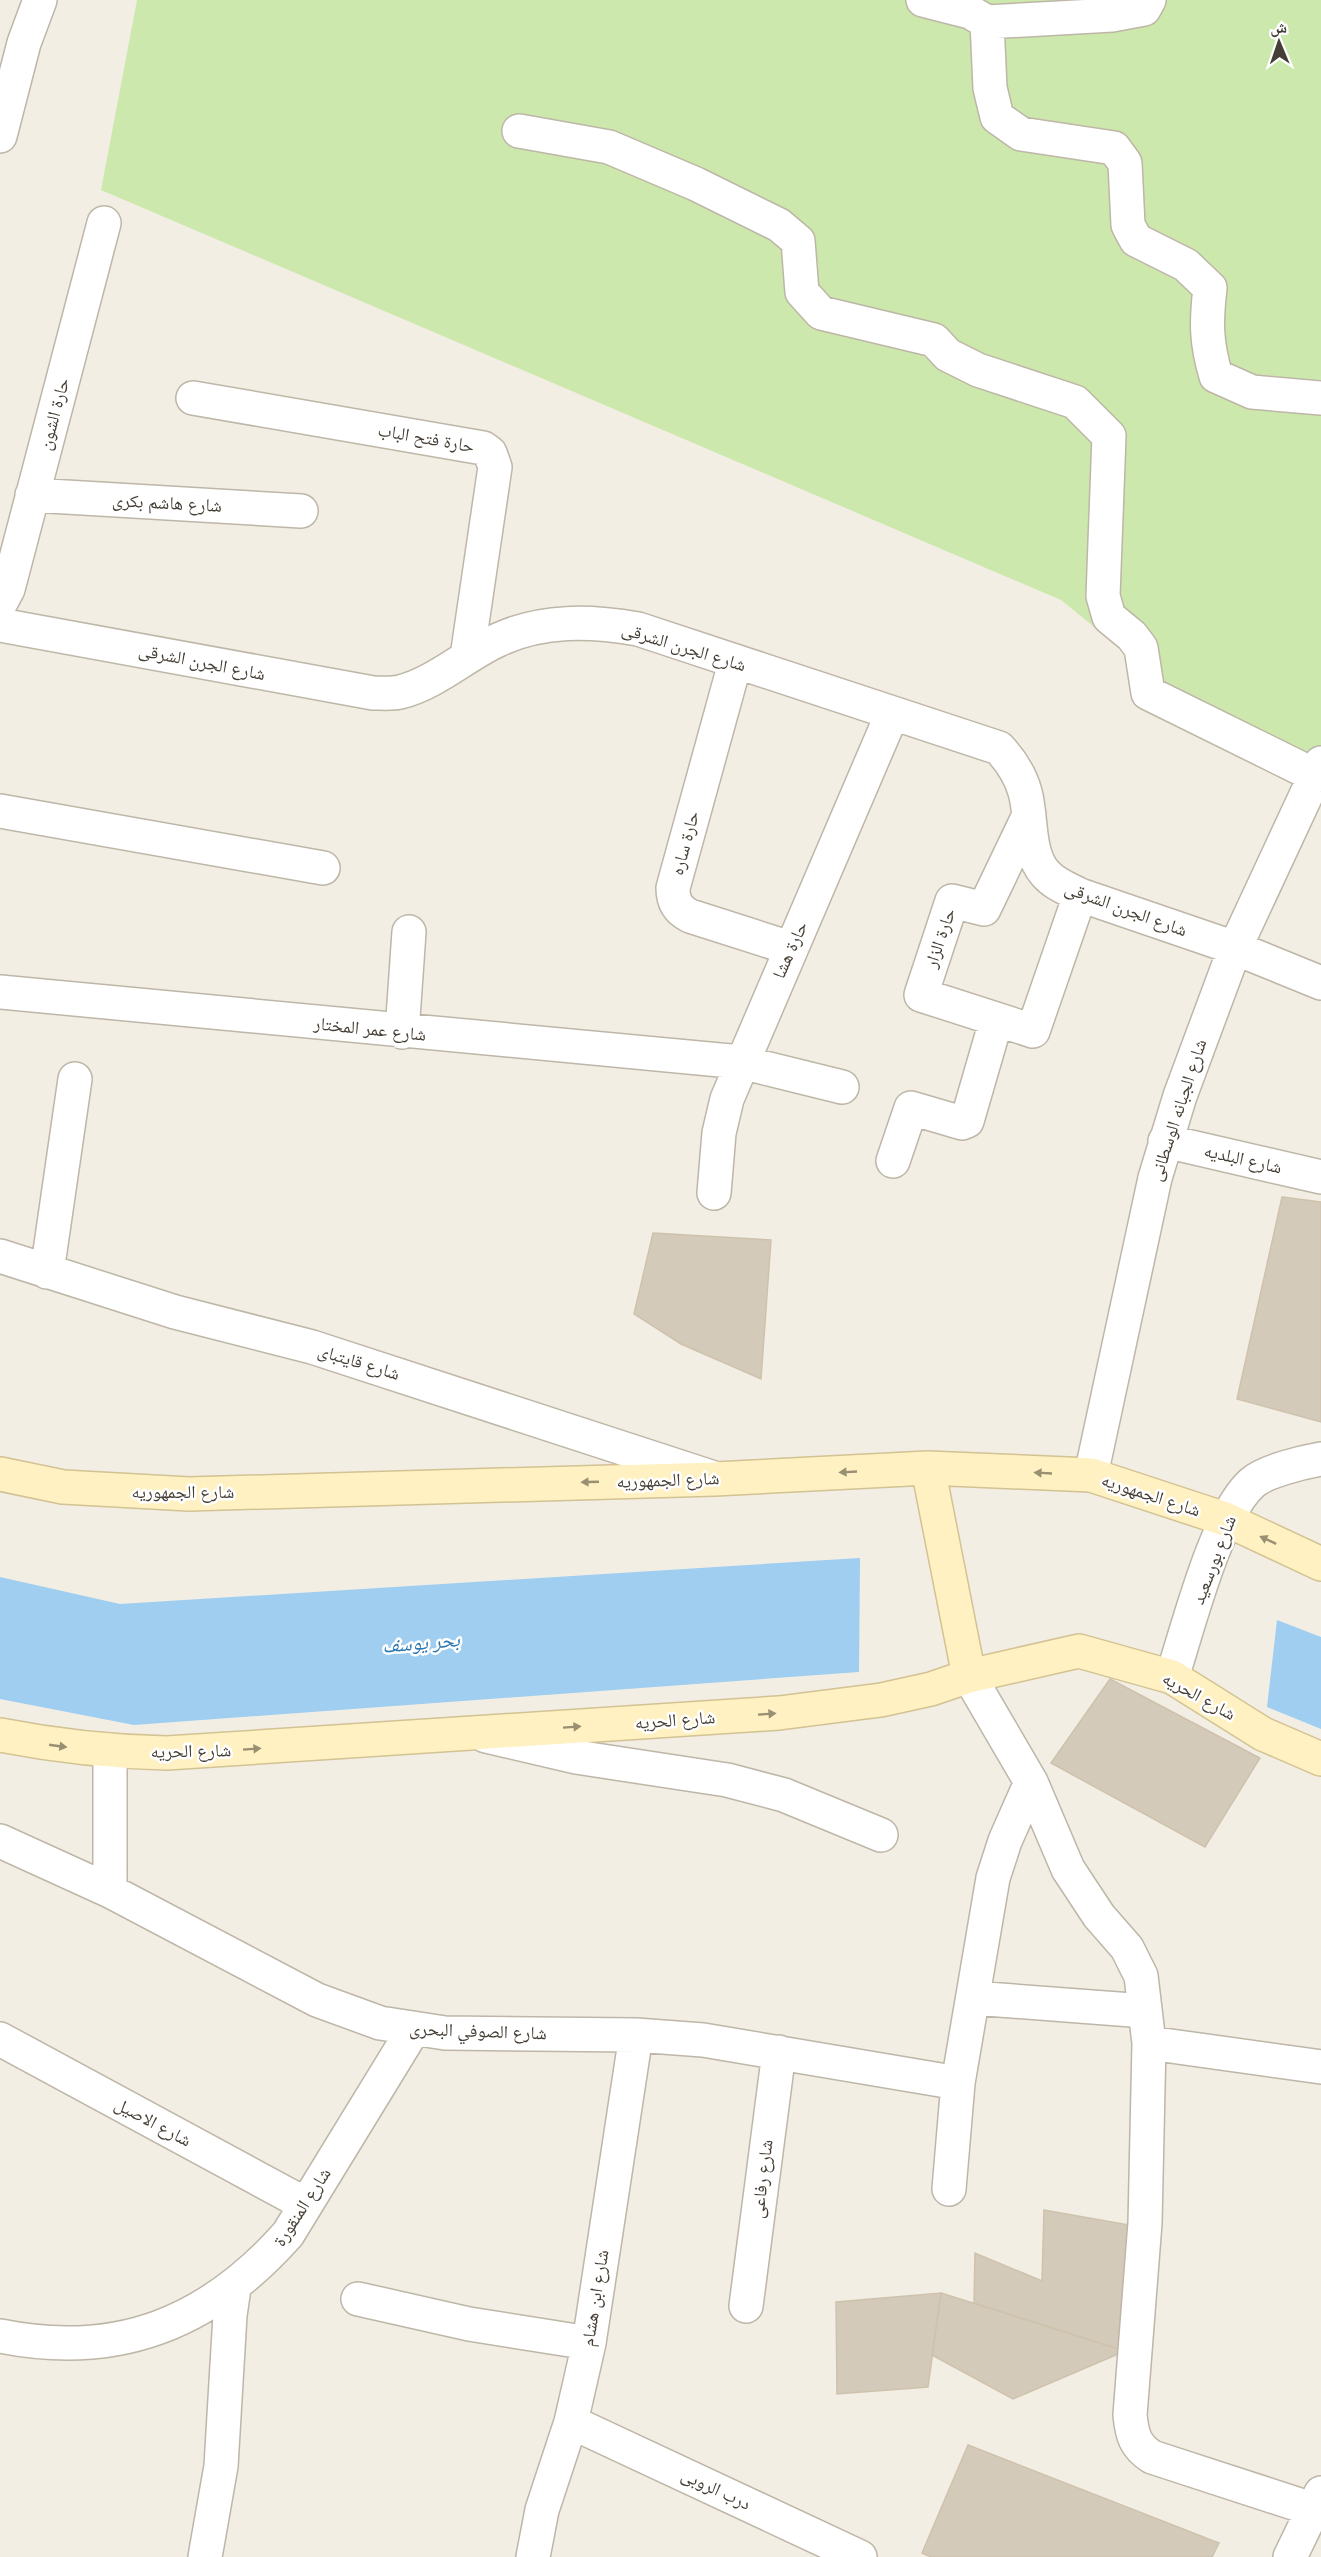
<svg xmlns="http://www.w3.org/2000/svg" width="1321" height="2557" font-family="'Nunito Sans','Noto Naskh Arabic',sans-serif">
	<rect width="100%" height="100%" fill="#f2eee4"/>
	<path fill="#cce8ac" d="M137,0H1321V794L1248,752L1061,600L101,190Z"/>
	<path fill="#9fcef1" d="M860,1558L859,1672L134,1725L0,1699V1577L120,1604Z
		M1277,1620L1321,1637V1729L1267,1707Z"/>
	<path fill="#d4cab9" stroke="#cfc2ad" stroke-width="1.5" d="M1282,1197L1321,1202V1422L1237,1399Z
		M653,1233L771,1240L761,1379L681,1344L634,1314Z
		M1110,1679L1260,1758L1205,1847L1051,1763Z
		M1044,2210L1135,2226L1125,2351L974,2303L975,2253L1042,2281Z
		M941,2293L1125,2351L1013,2399L932,2355Z
		M941,2293L928,2387L837,2394L836,2302Z
		M968,2445L1219,2543L1212,2557H931L922,2553Z"/>
	<g fill="none" stroke-linecap="round" stroke-linejoin="round">
		<defs>
			<path id="street" d="M923,0L970,12L987,22L990,88L997,117L1021,134L1114,148L1125,163L1128,225L1136,240L1186,265L1210,288C1206,322 1206,343 1216,376L1252,392L1321,398
				M987,22L1112,15L1144,9L1149,0
				M519,131L609,147L696,184L779,225L798,241L802,292L821,313L934,340L948,355L978,370L1075,402L1109,436L1103,596L1109,617L1132,636L1141,648L1148,693L1316,776
				M0,136L24,43L40,0
				M193,398L483,448L490,453L495,467L467,657
				M32,495L301,511
				M0,604L8,589L104,223
				M0,625L373,693C382,693 392,694 400,692C436,683 465,655 498,640C543,619 590,621 638,629L999,748C1011,761 1020,774 1025,792C1032,816 1027,853 1045,873C1054,884 1068,889 1080,895L1235,948L1321,983
				M735,663L673,888C673,902 678,910 690,916L790,948
				M0,811L323,868
				M1029,815L984,909L952,901L921,995L1033,1031L1080,895
				M0,992L741,1062L842,1087
				M402,1032L409,932
				M1165,1141L1321,1177
				M893,1161L911,1108L962,1123L967,1121L996,1021
				M714,1193L719,1133L727,1099L892,714
				M0,1256L175,1312L312,1347L711,1477
				M47,1272L75,1079
				M1091,1475L1155,1178L1180,1096L1235,948L1321,763
				M969,1676L1031,1782L1068,1869L1099,1916L1127,1948L1141,1976L1149,2043L1145,2223L1130,2415C1132,2435 1135,2446 1152,2457L1321,2512
				M1172,1677C1188,1628 1216,1515 1252,1483C1265,1471 1304,1462 1321,1459
				M486,1736L576,1757L727,1780L784,1795L881,1835
				M0,1841L110,1891L317,2000L380,2023L445,2033L636,2035L703,2040L958,2083
				M110,1891V1752
				M973,1998L1145,2011
				M0,2039L305,2204
				M1149,2043L1321,2067
				M949,2189L958,2083L993,1878L1005,1841L1031,1782
				M358,2299L469,2324L589,2343
				M746,2306L779,2052
				M0,2336C118,2360 209,2323 288,2234L413,2030
				M571,2422L860,2557
				M205,2557L221,2466L230,2315L234,2288
				M533,2557L542,2510L571,2422L589,2343L636,2035
				M1290,2557L1321,2493"/>
			<path id="secondary" d="M928,1468L969,1676
				M0,1474L63,1487L189,1494L715,1479L928,1468L1091,1475L1225,1519L1321,1564
				M0,1735C56,1746 110,1752 167,1753L779,1713L881,1700L931,1689L969,1676L1079,1651L1172,1677L1263,1734L1321,1759"/>
		</defs>
		<use href="#street" stroke="#beb6a7" stroke-width="36"/>
		<use href="#secondary" stroke="#d3c293" stroke-width="36"/>
		<use href="#street" stroke="#fff" stroke-width="33"/>
		<use href="#secondary" stroke="#fff1c1" stroke-width="33"/>
	</g>
	<defs><path id="oneway-solid" d="M-6-.8H1V-3.2L6.5 0L1 3.2V.8H-6Z" transform="scale(1.5)"/></defs>
	<g fill="#998f73">
		<use href="#oneway-solid" transform="translate(848 1472) rotate(177)"/>
		<use href="#oneway-solid" transform="translate(1043 1473) rotate(-177)"/>
		<use href="#oneway-solid" transform="translate(590 1482) rotate(178)"/>
		<use href="#oneway-solid" transform="translate(1268 1540) rotate(-155)"/>
		<use href="#oneway-solid" transform="translate(767 1714) rotate(-4)"/>
		<use href="#oneway-solid" transform="translate(572 1727) rotate(-4)"/>
		<use href="#oneway-solid" transform="translate(58 1746) rotate(8)"/>
		<use href="#oneway-solid" transform="translate(252 1749) rotate(-4)"/>
	</g>
	<g text-anchor="middle" dominant-baseline="central" stroke-width="5" stroke-linejoin="round" paint-order="stroke">
		<g font-size="18" fill="#453e34" stroke="#fff">
			<text transform="translate(54 414) rotate(-75)">حارة الشون</text>
			<text transform="translate(426 438) rotate(10)">حارة فتح الباب</text>
			<text transform="translate(167 503) rotate(3)">شارع هاشم بكرى</text>
			<text transform="translate(684 647) rotate(17)">شارع الجرن الشرقى</text>
			<text transform="translate(202 662) rotate(11)">شارع الجرن الشرقى</text>
			<text transform="translate(685 843) rotate(-75)">حارة ساره</text>
			<text transform="translate(1126 909) rotate(20)">شارع الجرن الشرقى</text>
			<text transform="translate(940 938) rotate(-71)">حارة الزار</text>
			<text transform="translate(790 950) rotate(-66)">حارة هشا</text>
			<text transform="translate(370 1029) rotate(6)">شارع عمر المختار</text>
			<text transform="translate(1178 1110) rotate(-72)">شارع الجبانه الوسطانى</text>
			<text transform="translate(1243 1159) rotate(13)">شارع البلديه</text>
			<text transform="translate(359 1362) rotate(17)">شارع قايتباى</text>
			<text transform="translate(668 1480) rotate(-2)">شارع الجمهوريه</text>
			<text x="183" y="1492">شارع الجمهوريه</text>
			<text transform="translate(1151 1495) rotate(18)">شارع الجمهوريه</text>
			<text transform="translate(1214 1560) rotate(-69)">شارع بورسعيد</text>
			<text transform="translate(1199 1696) rotate(29)">شارع الحريه</text>
			<text transform="translate(675 1720) rotate(-4)">شارع الحريه</text>
			<text transform="translate(191 1751) rotate(-1)">شارع الحريه</text>
			<text transform="translate(478 2031) rotate(2)">شارع الصوفي البحرى</text>
			<text transform="translate(153 2122) rotate(28)">شارع الاصيل</text>
			<text transform="translate(762 2179) rotate(-83)">شارع رفاعى</text>
			<text transform="translate(302 2207) rotate(-57)">شارع المنقورة</text>
			<text transform="translate(595 2298) rotate(-81)">شارع ابن هشام</text>
			<text transform="translate(716 2489) rotate(25)">درب الروبى</text>
		</g>
		<g font-size="20" font-style="italic" fill="#2c78b1" stroke="#fff">
			<text transform="translate(421 1643) rotate(-5)">بحر يوسف</text>
		</g>
	</g>
	<g transform="translate(1279 42) rotate(358)" stroke="#ffffff" stroke-width="4.5" paint-order="stroke">
	<path d="M0-4.5L10 22L0 15L-10 22Z" fill="#453e34"/>
	<text y="-9" font-size="16" font-weight="bold" text-anchor="middle" fill="#453e34">ش</text>
	</g>
</svg>
